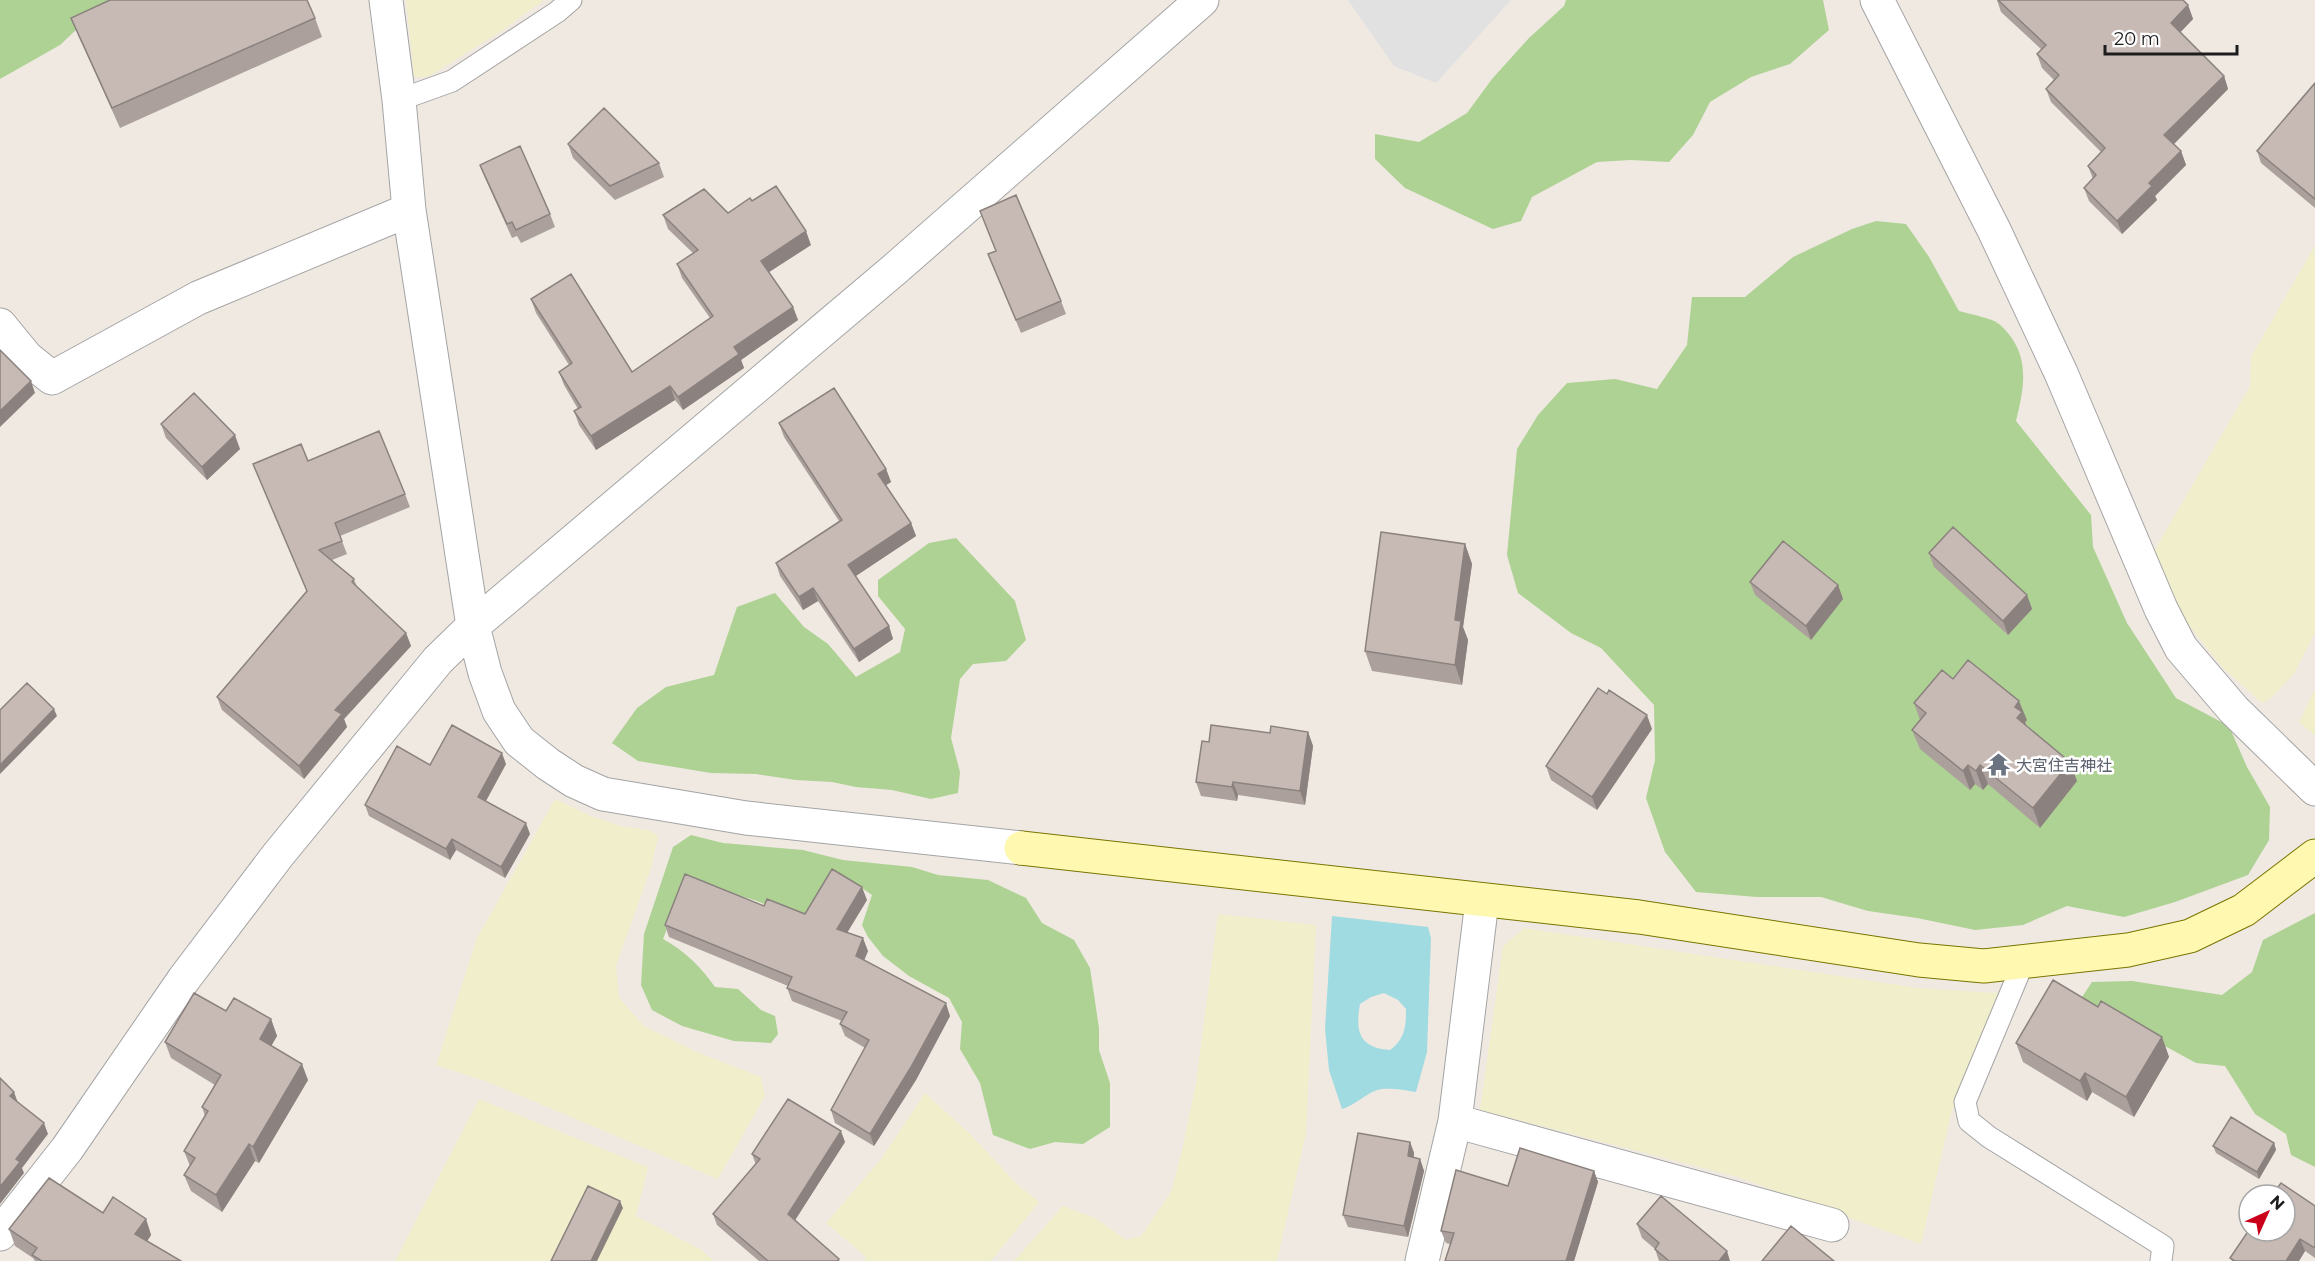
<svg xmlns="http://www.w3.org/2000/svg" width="2315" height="1261" font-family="Montserrat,'Noto Sans JP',sans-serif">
	<rect width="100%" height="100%" fill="#efe9e2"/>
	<path fill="#f0eecb" d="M406,0H544L503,30L428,77H414Z
		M2315,245V633L2294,674L2271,698L2262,703L2221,666L2183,618L2153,553L2250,386L2251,357Z
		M2315,689V736L2299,722Z
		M555,799L591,816L621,826L649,830L658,836L652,865L616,966L619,998L644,1026L697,1052L761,1077L765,1096L718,1179L488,1082L436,1065L477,938Z
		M1218,914L1316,925L1306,1133L1277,1261H1014L1063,1206L1095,1218L1126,1240L1141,1236L1171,1192L1183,1146L1196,1083Z
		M1524,928L1918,988L1998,993L1951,1114L1921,1244L1738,1177L1480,1110L1503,946Z
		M925,1093L970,1134L1019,1186L1039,1202L991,1261H863L866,1257L826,1223L881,1159Z
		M479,1099L648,1167L636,1216L700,1249L714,1261H395Z"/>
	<path fill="#aed293" d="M0,0H140L76,30L60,45L0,79Z
		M1566,0H1823L1829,30L1790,64L1751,77L1710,102L1693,135L1669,162L1631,160L1597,162L1532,197L1521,221L1493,229L1405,188L1375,159V134L1419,142L1467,113L1492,79L1529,38L1564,6Z
		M1876,221L1906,224L1929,257L1959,311C1969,314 1992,318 1999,324C2031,352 2025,385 2016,421L2091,515L2093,547L2127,623L2176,698L2229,726L2247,767L2270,807L2269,840L2248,875L2175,902L2124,917L2067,906L2023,925L1975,930L1917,918L1868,911L1821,897H1757L1696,892L1665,852L1646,798L1655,760L1654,705L1601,648L1571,633L1518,593L1507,555L1517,449L1538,415L1567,383L1615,379L1657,389L1687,345L1692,297H1745L1793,257L1852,229Z
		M956,538L1015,601L1026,640L1006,661L973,664L960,679L951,738L960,772L958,793L931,799L892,790L856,787L832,782L796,780L756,774L711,773L638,761L612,743L637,708L666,687L714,675L737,607L775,593L804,627L828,644L856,677L900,652L905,629L878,596V580L929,543Z
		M691,835L723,843L803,850L843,860L912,867L938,875L988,880L1026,898L1042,923L1074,940L1090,968L1099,1028V1050L1110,1083V1127L1083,1144L1055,1142L1030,1149L993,1135L980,1083L960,1049L962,1022L949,998L909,976L883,956L868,937L862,925L872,895L847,878C822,882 816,894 809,917L795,916L754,900L690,882L682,891L663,939C685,951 701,967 715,987L738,989L761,1010L775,1016L778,1034L771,1043L734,1041L682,1026L652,1010L641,985L644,934L673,847Z
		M2315,913V1167L2291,1155L2286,1134L2255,1114L2225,1066L2196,1063L2163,1045L2145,1030L2091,1006L2082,997L2092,982L2132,981L2222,995L2252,972L2263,940Z"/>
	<path fill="#e1e1e1" d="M1348,0H1511L1436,83L1394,66Z"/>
	<path fill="#9fdbe1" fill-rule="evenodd" d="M1332,916L1428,927L1431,938L1427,1052L1416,1092C1404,1090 1388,1087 1377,1090C1364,1095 1355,1105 1342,1109L1329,1070L1325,1029ZM1384,993L1398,1000L1406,1009C1406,1027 1405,1039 1390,1050C1359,1048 1355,1031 1360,1004L1371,997Z"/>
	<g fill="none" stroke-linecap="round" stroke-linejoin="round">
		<defs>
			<path id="lane" d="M399,100L452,81L557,12L571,0
				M2024,961L1965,1102L1969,1121L1989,1137L2163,1246L2161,1261"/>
			<path id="street" d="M386,0L399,100L409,210L473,626L485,673L499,711L519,741L548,764L574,781L603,794L746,818L1021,848
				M1877,0L1994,230L2061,373L2161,609L2181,648L2234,710L2315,789
				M0,325L27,358L52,378L198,298L409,210
				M1455,1121L1832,1225
				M0,1234L67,1149L184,979L278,855L438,660L473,626L895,269L1202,0
				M1422,1261L1455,1121L1482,901"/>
			<path id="secondary" d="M1021,848L1639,917L1919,960L1984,966L2128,950L2190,936L2244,910L2315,856"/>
		</defs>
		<use href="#lane" stroke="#a4a4a4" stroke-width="23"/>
		<use href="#street" stroke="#a4a4a4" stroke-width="35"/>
		<use href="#secondary" stroke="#787500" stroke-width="35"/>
		<use href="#lane" stroke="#fff" stroke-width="21"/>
		<use href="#street" stroke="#fff" stroke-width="33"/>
		<use href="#secondary" stroke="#fff8b1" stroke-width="33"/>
	</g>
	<path fill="#aba09c" d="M1997,0H2183L2188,5L2193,19L2180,32L2224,76L2228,89L2174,144L2181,151L2186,165L2155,196L2157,200L2122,234L2089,201L2084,188L2093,179L2088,166L2101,152L2051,102L2046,89L2054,80L2042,68L2037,54L2042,50L2001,12Z
		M71,18H315L322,37L120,128L79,37Z
		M2315,83V208L2261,163L2257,151Z
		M568,144L659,163L664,177L615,200L573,158Z
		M480,165L550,214L555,227L521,243L517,236L512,238L485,178Z
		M752,201L811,245L769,272L793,307L798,320L741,360L744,368L683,410L675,400L596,450L579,425L574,411L578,409L564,385L559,372L569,365L536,313L531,299L632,372L710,318L682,278L677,264L693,253L668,229L663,215L728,213Z
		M980,211L1061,301L1066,314L1021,333L988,254L996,251Z
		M779,423L886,469L891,482L886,485L911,523L916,536L855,576L889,626L893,639L859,662L818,601L803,610L780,576L776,563L839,521L784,437Z
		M161,424L240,449L207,480L166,438Z
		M308,461L405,494L410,507L340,536L347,554L332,560L354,579L357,587L406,633L411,646L344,719L347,727L304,779L222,710L217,697L307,592L253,464Z
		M1465,544L1472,564L1463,627L1468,640L1462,685L1372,671L1365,651Z
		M1929,553L2027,595L2032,609L2008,635L1934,567Z
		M1750,582L1838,585L1843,599L1811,640L1755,595Z
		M1953,679L2027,720L2025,722L2026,726L2077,781L2040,828L1988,784L1983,790L1975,784L1970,790L1920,749L1912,730L1920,720L1914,703Z
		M1652,729L1597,810L1551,780L1546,766Z
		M1308,732L1313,746L1305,805L1238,795L1237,801L1201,796L1196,782L1209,742L1270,733Z
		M506,764L486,801L530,834L505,878L456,850L450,860L369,816L365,805L430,765Z
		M867,900L847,933L868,951L864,960L950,1016L916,1080L874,1146L835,1123L831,1110L865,1048L845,1036L840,1024L842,1021L792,1001L787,988L788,986L669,937L665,925L764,906L805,914Z
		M226,1011L271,1019L277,1036L271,1046L308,1080L259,1163L255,1161L222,1212L191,1191L184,1175L190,1166L184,1151L205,1116L202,1107L215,1085L171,1058L165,1042Z
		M2162,1037L2169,1057L2134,1117L2092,1092L2087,1101L2023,1062L2016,1043Z
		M845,1142L795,1220L840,1261H759L717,1225L713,1214L756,1165L752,1154Z
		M1410,1142L1414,1153V1158L1420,1159L1424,1171L1408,1237L1348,1227L1343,1215Z
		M2274,1143L2276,1150L2259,1179L2216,1153L2213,1146Z
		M1594,1171L1598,1182L1574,1261H1445L1450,1244L1446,1243L1441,1231L1508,1186Z
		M2315,1206V1258L2305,1251L2299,1261H2232L2230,1258Z
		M103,1213L146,1219L151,1235L147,1241L181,1261H35L33,1258L15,1246L9,1229Z
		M1637,1224L1730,1261H1659L1655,1249L1642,1238Z"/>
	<path fill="#8b827f" d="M2188,5L2193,19L2176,37L2171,23Z
		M2224,76L2228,89L2169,149L2164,135Z
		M2181,151L2186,165L2155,196L2157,200L2122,234L2117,221L2149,183Z
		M806,231L811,245L766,274L761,261Z
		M793,307L798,320L741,360L744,368L683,410L678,397L734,347Z
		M31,381L35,393L0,427V411Z
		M670,386L675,400L596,450L591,436Z
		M235,435L240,449L207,480L202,467Z
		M886,469L891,482L883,487L878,474Z
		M911,523L916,536L853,578L848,565Z
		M1465,544L1472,564L1463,627L1468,640L1462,685L1455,665V620Z
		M1838,585L1843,599L1811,640L1806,626Z
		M813,588L818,601L803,610L799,597Z
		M2027,595L2032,609L2008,635L2003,621Z
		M889,626L893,639L859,662L854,649Z
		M406,633L411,646L344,719L347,727L304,779L299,766L335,710Z
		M2019,701L2027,720L2025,722L2029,732L2017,718L2015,707Z
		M54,709L57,716L0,774V765Z
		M1647,715L1652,729L1597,810L1592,797Z
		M1308,732L1313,746L1305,805L1300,791Z
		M502,753L506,764L482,808L478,797Z
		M2070,762L2077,781L2040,828L2033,808Z
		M1968,765L1975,784L1970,790L1963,771Z
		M1980,765L1988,784L1983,790L1976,771Z
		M1233,782L1238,795L1237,801L1232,787Z
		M526,823L530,834L505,878L501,867Z
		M452,839L456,850L450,860L446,849Z
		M862,887L867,900L842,941L837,929Z
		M863,938L868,951L861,968L856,956Z
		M946,1003L950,1016L916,1080L874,1146L870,1134Z
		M271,1019L277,1036L266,1055L260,1039Z
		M2162,1037L2169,1057L2134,1117L2126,1097Z
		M302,1064L308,1080L259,1163L253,1147Z
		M2085,1073L2092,1092L2087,1101L2080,1081Z
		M14,1092L18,1103L10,1096Z
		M44,1123L48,1134L22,1168L24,1173L0,1204V1187L16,1159Z
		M841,1131L845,1142L792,1225L788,1214Z
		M1410,1142L1414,1153L1412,1167L1408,1156Z
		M2274,1143L2276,1150L2259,1179L2257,1172Z
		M249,1144L255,1161L222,1212L216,1195Z
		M1420,1159L1424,1171L1408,1237L1404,1226Z
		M1594,1171L1598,1182L1574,1261H1566Z
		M620,1201L623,1208L597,1261H591Z
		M146,1219L151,1235L141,1251L135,1234Z
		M2300,1239L2305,1251L2299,1261H2286Z
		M1727,1251L1730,1261H1719Z"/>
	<path fill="#c7bab5" stroke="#8b827f" stroke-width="1.5" d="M110,0H307L315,18L112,108L71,18Z
		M1998,0H2183L2188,5L2171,23L2224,76L2164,135L2181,151L2149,183L2152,186L2117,221L2084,188L2096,175L2088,166L2105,148L2046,89L2059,75L2037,54L2046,45Z
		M2315,83V199L2257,151Z
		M604,108L659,163L610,186L568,144Z
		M520,146L550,214L516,230L512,222L507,224L480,165Z
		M776,186L806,231L761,261L793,307L734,347L739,354L678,397L670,386L591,436L574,411L581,407L559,372L572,363L531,299L571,274L632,372L713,316L677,264L698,250L663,215L704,189L728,213L750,198L752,201Z
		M1016,195L1061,301L1016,320L988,254L996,251L980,211Z
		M0,350L31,381L0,411Z
		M834,388L886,469L878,474L911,523L848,565L889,626L854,649L813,588L799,597L776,563L842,520L779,423Z
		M194,393L235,435L202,467L161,424Z
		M379,431L405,494L335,523L342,541L319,550L354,579L352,582L406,633L335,710L342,714L299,766L217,697L307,591L253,464L301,444L308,461Z
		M1953,527L2027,595L2003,621L1929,553Z
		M1381,532L1465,544L1455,620L1461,621L1455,665L1365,651Z
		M1783,541L1838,585L1806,626L1750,582Z
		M1968,660L2019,701L2015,707L2022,712L2017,718L2070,762L2033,808L1980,765L1976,771L1968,765L1963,771L1912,730L1926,713L1914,703L1942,670L1953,679Z
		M27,683L54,709L0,765V710Z
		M1598,688L1607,694L1609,690L1647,715L1592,797L1546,766Z
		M452,725L502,753L478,797L526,823L501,867L452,839L446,849L365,805L397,746L430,765Z
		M1211,725L1270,733L1271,726L1308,732L1300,791L1233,782L1232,787L1196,782L1202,741L1209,742Z
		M832,869L862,887L837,929L863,938L856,956L946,1003L911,1067L870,1134L831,1110L869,1040L840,1024L847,1012L787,988L792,977L665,925L685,874L764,906L767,899L805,914Z
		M2053,980L2098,1007L2101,1001L2162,1037L2126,1097L2085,1073L2080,1081L2016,1043Z
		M194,993L226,1011L234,998L271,1019L260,1039L302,1064L253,1147L249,1144L216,1195L184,1175L195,1158L184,1151L208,1111L202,1107L221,1075L165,1042Z
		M0,1078L14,1092L10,1096L44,1123L16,1159L20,1162L0,1187Z
		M788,1099L841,1131L788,1214L839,1259L837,1261H768L713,1214L760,1159L752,1154Z
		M2231,1117L2274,1143L2257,1172L2213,1146Z
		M1358,1133L1410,1142L1408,1156L1420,1159L1404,1226L1343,1215Z
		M1520,1148L1594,1171L1566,1261H1445L1454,1233L1441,1231L1456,1170L1508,1186Z
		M49,1178L103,1213L113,1197L146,1219L135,1234L181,1261H42L32,1255L37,1248L9,1229Z
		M2281,1183L2315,1206V1248L2300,1239L2286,1261H2235L2230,1258L2249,1230V1231H2285V1195H2272Z
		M588,1186L620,1201L591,1261H551Z
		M1661,1196L1727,1251L1719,1261H1669L1655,1249L1659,1243L1637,1224Z
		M1791,1226L1834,1261H1762Z"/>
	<defs>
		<symbol id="temple-bare" viewBox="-9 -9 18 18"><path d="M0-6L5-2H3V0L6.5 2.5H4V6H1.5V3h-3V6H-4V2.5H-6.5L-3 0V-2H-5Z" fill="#6b7280" stroke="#fff" stroke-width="2.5" paint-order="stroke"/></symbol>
	</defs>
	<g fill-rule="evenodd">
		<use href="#temple-bare" x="1982" y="748" width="33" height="33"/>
	</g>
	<g text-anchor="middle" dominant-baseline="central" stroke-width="5" stroke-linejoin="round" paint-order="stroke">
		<g font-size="16" fill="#5b616d" stroke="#fff" text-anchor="start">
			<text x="2016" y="765">大宮住吉神社</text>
		</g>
	</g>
	<g transform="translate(2267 1213) rotate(45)"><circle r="28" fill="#ffffff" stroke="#a5a5a5" stroke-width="1.5"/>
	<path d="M0-4.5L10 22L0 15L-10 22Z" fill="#ca001b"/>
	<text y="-9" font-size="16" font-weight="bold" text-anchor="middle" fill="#1d1d1d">N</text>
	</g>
	<path d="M2105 45v9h132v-9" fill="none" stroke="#1d1d1d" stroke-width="3"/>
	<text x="2114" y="45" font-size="18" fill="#1d1d1d" stroke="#ffffff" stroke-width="4.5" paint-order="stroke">20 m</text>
</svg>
